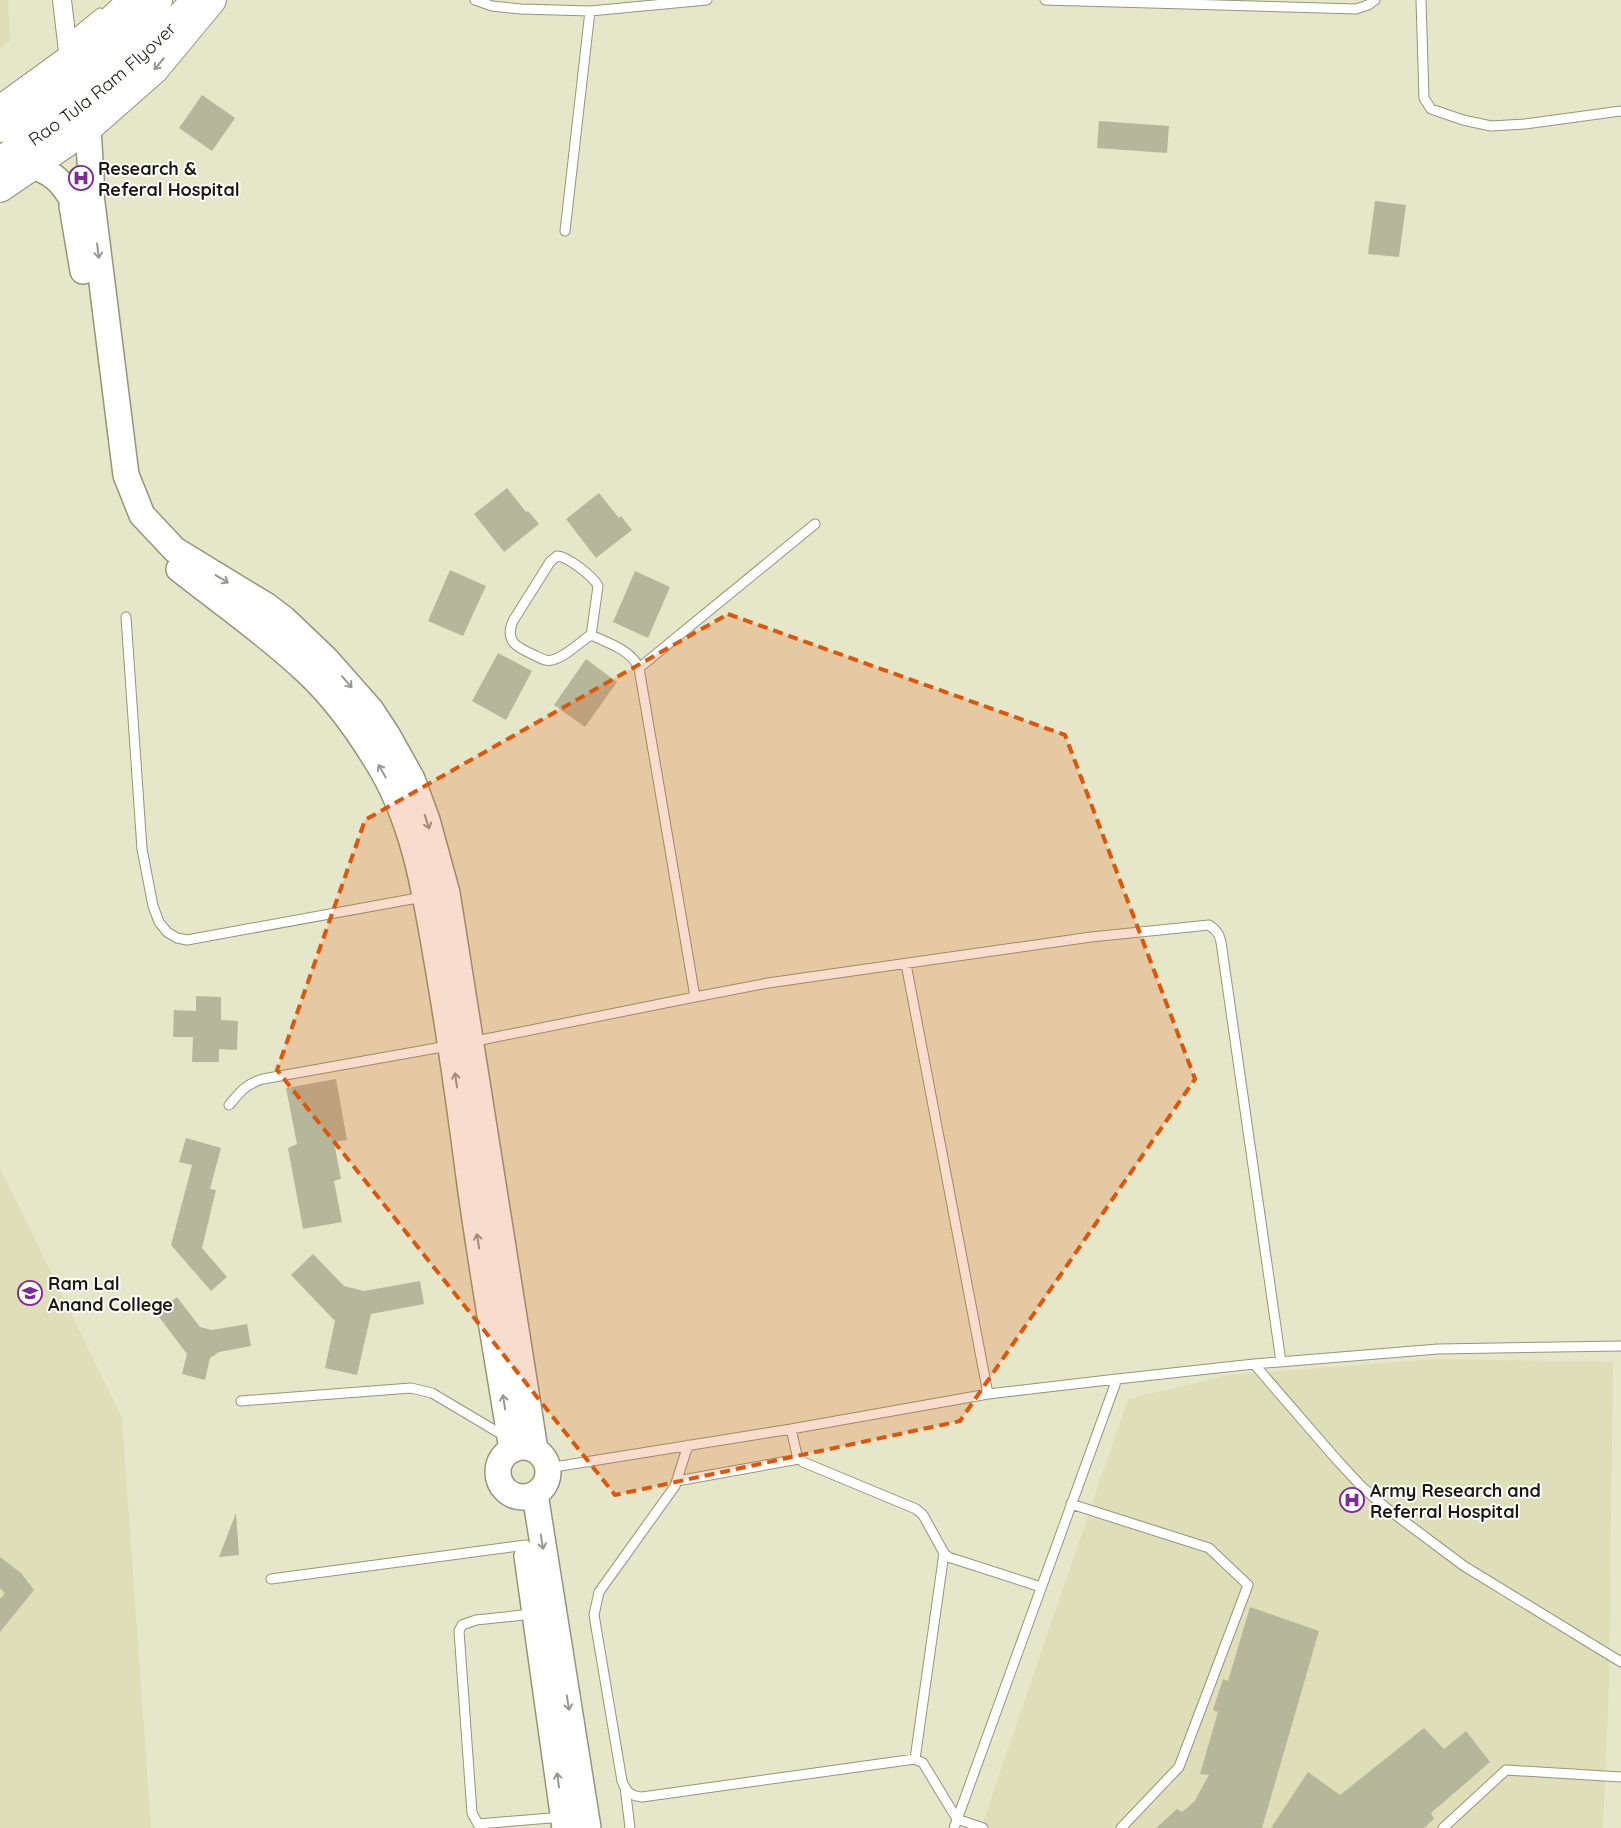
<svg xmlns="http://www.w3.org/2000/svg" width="1621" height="1828" font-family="Quicksand,sans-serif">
	<rect width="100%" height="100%" fill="#e6e6c9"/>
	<path fill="#dedeb9" d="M0,0H8L10,41L0,49Z
		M0,1168L122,1418L151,1828H0Z
		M1437,1359L1613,1362L1609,1681L1603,1828H981L1128,1399L1228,1375Z"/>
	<path fill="#b6b69a" d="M202,95L235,118L212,151L179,128Z
		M1099,121L1169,126L1167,153L1097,148Z
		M1375,201L1406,205L1399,257L1368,254Z
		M507,488L526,512L528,511L539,524L504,552L474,514Z
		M599,493L619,518L621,516L632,530L596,558L566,519Z
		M450,570L486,586L463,636L428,621Z
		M635,571L670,587L648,638L613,622Z
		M498,653L532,671L506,720L472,701Z
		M586,659L617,682L585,727L554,705Z
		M196,996L221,997V1020L238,1021L237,1050L219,1049V1062H192L193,1037H173L174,1010L196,1011Z
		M336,1079L347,1140L334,1142L341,1179L334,1181L342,1222L303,1229L288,1148L297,1144L286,1088Z
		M186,1138L221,1148L210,1189L216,1190L202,1248L227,1277L211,1291L171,1245L192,1165L179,1162Z
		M313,1254L344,1286L364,1291L420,1281L424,1304L371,1314L357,1375L325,1368L335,1321L291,1275Z
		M177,1297L200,1327L212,1330L247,1324L251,1346L219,1352L210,1358L205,1380L182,1374L187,1354L156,1313Z
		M236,1513L239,1555L219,1557Z
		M0,1557L21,1573L34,1590L0,1632V1599L5,1593L0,1588Z
		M1250,1607L1319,1631L1262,1828H1156L1177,1809L1182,1812L1194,1802L1209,1775L1200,1774L1218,1712L1213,1710L1223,1679L1228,1681Z
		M1424,1728L1444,1749L1466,1731L1490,1762L1431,1813L1434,1819L1424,1828H1271L1308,1772L1340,1795Z"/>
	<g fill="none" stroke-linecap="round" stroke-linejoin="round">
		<defs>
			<path id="lane" d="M475,0L492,6L521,9L590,11L707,0
				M1045,0L1356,9L1368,5L1375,0
				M1421,0L1424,98L1431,109L1463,120L1491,126L1525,124L1621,111
				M68,39L100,13
				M565,231L590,11
				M126,617L142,849L153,906L159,922L167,932L177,938L187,940L423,897
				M639,668L815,524
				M906,964L988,1394
				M695,997L768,983L1091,937L1209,925C1216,930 1219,933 1221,942L1281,1362
				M471,1042L695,997L639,668C632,651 609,643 593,636H589C578,644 565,657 552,660C546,662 540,658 534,655C518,648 504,642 513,621L550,562L557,556C567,556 594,577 598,586L591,636
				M229,1105C241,1091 246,1084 263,1079L448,1046
				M1254,1364L1337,1460L1362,1487L1385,1507L1464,1566L1621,1662
				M241,1401L411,1388L432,1393L506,1437
				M791,1429L797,1455L803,1462L916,1509L923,1515L944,1553L948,1557L1041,1587
				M688,1445L675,1486L599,1592L594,1615L622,1781C626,1792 631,1796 642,1797L915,1759L923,1763L926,1768L957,1819L983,1828
				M548,1468L791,1429L988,1394L1117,1379L1254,1364L1438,1349L1621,1346
				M677,1481L799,1459
				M1071,1504L1209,1548L1248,1585L1179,1767L1121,1828
				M271,1579L526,1545
				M533,1614L476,1620L462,1625L459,1631L472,1813L478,1824L563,1817
				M915,1759L944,1553
				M625,1787L630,1828
				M954,1828L1117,1379
				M1443,1828L1506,1770L1621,1777"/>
			<path id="street" d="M62,0L69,60"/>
			<path id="secondary" d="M88,128L92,194
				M32,166C50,172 60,179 70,196
				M92,203L126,475L142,515L175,550L267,606L284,619L326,659L371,710L388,736L412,779L427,820L447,893L535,1450
				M72,206L83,271
				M179,569C222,603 267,634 306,671C333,696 357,729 376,760C415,821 426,897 438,967C450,1037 460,1107 469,1177C481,1268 498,1359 512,1450
				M498 1472a25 25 0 1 1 50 0a25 25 0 1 1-50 0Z
				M535,1494L588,1828
				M527,1556L565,1828"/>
			<path id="primary" d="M0,110L69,60L133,0
				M0,188L88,128L154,70L212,0"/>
			<g id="highway">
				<path d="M0,128L63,87L123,37L158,0"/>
				<path id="s1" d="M0,161C56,125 110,84 159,38C172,26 184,12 197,0"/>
			</g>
		</defs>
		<use href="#lane" stroke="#96957a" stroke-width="11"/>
		<use href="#street" stroke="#96957a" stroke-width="20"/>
		<use href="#secondary" stroke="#96957a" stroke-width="28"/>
		<use href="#primary" stroke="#96957a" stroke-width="30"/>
		<use href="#highway" stroke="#96957a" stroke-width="30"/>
		<use href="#lane" stroke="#fff" stroke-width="9"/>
		<use href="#street" stroke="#fff" stroke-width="18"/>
		<use href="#secondary" stroke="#fff" stroke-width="25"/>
		<use href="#primary" stroke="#fff" stroke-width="28"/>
		<use href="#highway" stroke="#fff" stroke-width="28"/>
	</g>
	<defs><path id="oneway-shaft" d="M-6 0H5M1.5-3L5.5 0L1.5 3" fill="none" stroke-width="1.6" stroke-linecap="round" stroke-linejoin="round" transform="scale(1.25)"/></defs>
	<g stroke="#989893">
		<use href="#oneway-shaft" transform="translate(159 64) rotate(130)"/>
		<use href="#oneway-shaft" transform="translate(98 251) rotate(83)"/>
		<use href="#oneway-shaft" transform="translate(222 579) rotate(31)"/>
		<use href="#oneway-shaft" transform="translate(347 682) rotate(49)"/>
		<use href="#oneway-shaft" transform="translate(382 771) rotate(-120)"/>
		<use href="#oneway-shaft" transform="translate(427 822) rotate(72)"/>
		<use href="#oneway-shaft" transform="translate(456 1080) rotate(-98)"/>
		<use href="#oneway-shaft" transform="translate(478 1241) rotate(-99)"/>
		<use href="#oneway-shaft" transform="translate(504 1402) rotate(-99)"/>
		<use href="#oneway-shaft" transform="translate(542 1542) rotate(81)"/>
		<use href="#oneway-shaft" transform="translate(568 1703) rotate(81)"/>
		<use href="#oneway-shaft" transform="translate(558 1780) rotate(-98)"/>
	</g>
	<path fill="#de560c" fill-opacity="0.2" stroke="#de560c" stroke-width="4" stroke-dasharray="10 6" stroke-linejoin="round" d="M728,614L1065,735L1195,1079L960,1421L615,1495L277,1070L365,820Z"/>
	<defs>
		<symbol id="hospital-ring" viewBox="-11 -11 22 22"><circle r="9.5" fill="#fff" stroke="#7e2a99" stroke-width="1.5"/><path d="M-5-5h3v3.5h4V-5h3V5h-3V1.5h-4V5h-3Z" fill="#7e2a99"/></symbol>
		<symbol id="university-ring" viewBox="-11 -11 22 22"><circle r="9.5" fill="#fff" stroke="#7e2a99" stroke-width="1.5"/><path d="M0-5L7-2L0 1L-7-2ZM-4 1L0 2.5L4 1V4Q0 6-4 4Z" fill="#7e2a99"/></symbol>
	</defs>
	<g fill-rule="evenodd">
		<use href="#hospital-ring" x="67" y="164" width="28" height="28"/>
		<use href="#university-ring" x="16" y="1279" width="28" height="28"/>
		<use href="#hospital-ring" x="1338" y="1486" width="28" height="28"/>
	</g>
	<g text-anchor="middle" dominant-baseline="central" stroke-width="4" stroke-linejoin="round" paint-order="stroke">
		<g font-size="18" fill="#1a1a0f" stroke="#fff">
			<text stroke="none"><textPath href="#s1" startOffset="128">Rao Tula Ram Flyover</textPath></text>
		</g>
		<g font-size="18" font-weight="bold" fill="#1a1a0f" stroke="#fff" text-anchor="start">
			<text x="98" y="168">Research &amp;<tspan x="98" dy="21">Referal Hospital</tspan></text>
			<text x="48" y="1283">Ram Lal<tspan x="48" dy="21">Anand College</tspan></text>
			<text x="1370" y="1490">Army Research and<tspan x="1370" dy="21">Referral Hospital</tspan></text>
		</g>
	</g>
</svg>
